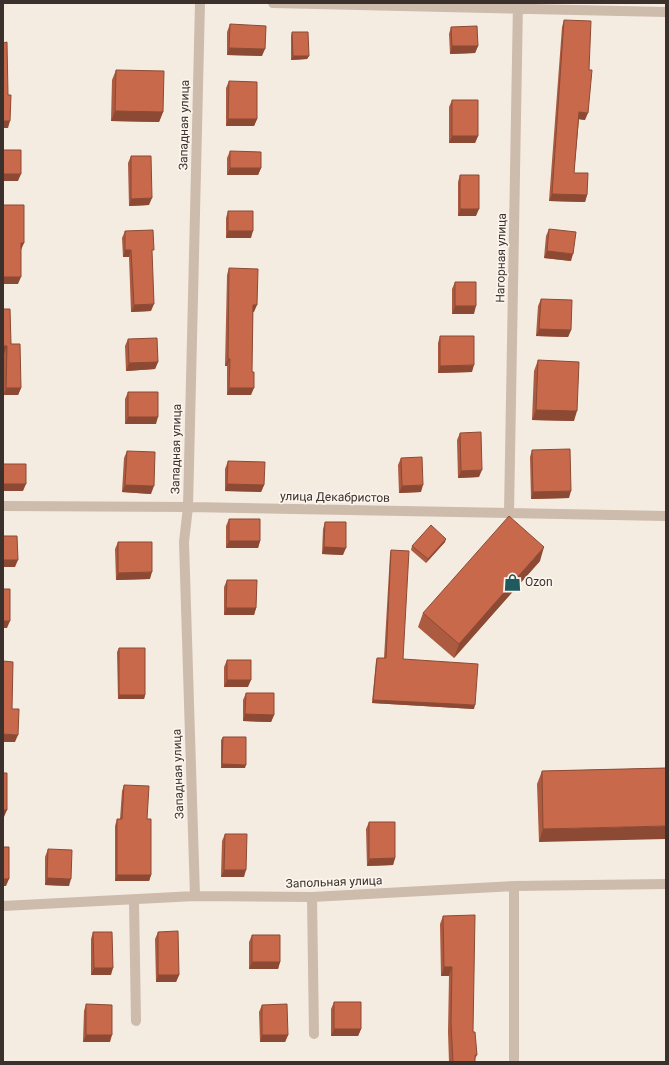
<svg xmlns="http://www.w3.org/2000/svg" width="669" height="1065" font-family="Roboto,sans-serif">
	<rect width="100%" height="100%" fill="#f4ebe1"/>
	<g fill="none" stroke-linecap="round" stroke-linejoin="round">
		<path stroke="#cdbbac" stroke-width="10" d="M273,3L666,12
			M3,506L188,507L666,516
			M509,513L518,3
			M195,896L184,542L188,507L200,3
			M312,897L314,1034
			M134,901L136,1021
			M3,906L195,896L312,897L514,886L666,884
			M514,1062V886"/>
	</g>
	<path fill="#ac5a40" d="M564,20L589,70L585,120L579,119L574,173L587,195L585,202L549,201L562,27Z
		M230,24L262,56L227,55V32Z
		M451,27L478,46L475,53L450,54L449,34Z
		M292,32L309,56L307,59L291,60V36Z
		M116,70L163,112L159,122L111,121L112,80Z
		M229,81L257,119L254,126H226V88Z
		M452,100L478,136L475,143H449V107Z
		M230,151L261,168L258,175H227V158Z
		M131,156L149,205L129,206L128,163Z
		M460,175L476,216H458V182Z
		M228,211L251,238H226V218Z
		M549,229L571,261L544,258L546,236Z
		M125,231L151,311L131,312L129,257H123L122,238Z
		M229,268L254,312H253L251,395H227V366H225L227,275Z
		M455,282L474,314H452V289Z
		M541,299L571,330L568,337L536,336L538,306Z
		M3,309L21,388L18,395H4V354Z
		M440,336L472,372L438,373V343Z
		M128,339L158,362L155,369L126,371L125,346Z
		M538,360L574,421L532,420L534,371Z
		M128,392L156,424H125V399Z
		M460,433L479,477L458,478L457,440Z
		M532,450L569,498L531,499L530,457Z
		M127,451L151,494L122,492L124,458Z
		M401,458L421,492L399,493L398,465Z
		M228,461L264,485L261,492L225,491V469Z
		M229,519L260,541L258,548H226V526Z
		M325,522L343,555L322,554L323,529Z
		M118,542L150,579L116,580L115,549Z
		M445,542L426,563L411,550L412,546Z
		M391,550L403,659L474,709L372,703L376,661L377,658H384L390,554Z
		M540,561L454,658L418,627L423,613Z
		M227,580L256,608L254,615H224V587Z
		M119,648L145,695L144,699H118L117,652Z
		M227,660L248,687H224V667Z
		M246,693L274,715L271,722L243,721V700Z
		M223,737L245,768H221V740Z
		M666,768L539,842L537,784L542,771Z
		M124,785L147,819L151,875L149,881H115V826L117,819H120L122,791Z
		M369,822L395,858L393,865L367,866L366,829Z
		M225,834L244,877H221L222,841Z
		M48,849L69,886L45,885V857Z
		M443,916L473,1032L477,1055L475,1059V1062H449L448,1032L449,976H441L440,924Z
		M93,932L111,975H91V939Z
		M158,932L179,975L176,982H156L155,939Z
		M252,935L280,962L278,969H249V942Z
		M334,1002L361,1029L358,1036H331V1009Z
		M86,1004L110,1042H83L84,1011Z
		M262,1005L288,1035L285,1042H260L259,1012Z"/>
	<path fill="#8c4a34" d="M452,46H478L475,53L450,54Z
		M229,48L265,49L262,56L227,55Z
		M293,56H309L307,59L291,60Z
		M115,111L163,112L159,122L111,121Z
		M579,112L588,113L585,120L577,119Z
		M228,119H257L254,126H226Z
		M3,121H10L8,128H3Z
		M452,136H478L475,143H449Z
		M230,168H261L258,175H227Z
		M3,174H21L18,181H3Z
		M552,194L587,195L585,202L549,201Z
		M152,198L149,205L129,206L131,199Z
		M460,209H479L476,216H458Z
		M228,231H253L251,238H226Z
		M21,243H24L21,250Z
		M125,250H131L129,257H123Z
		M547,251L573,254L571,261L544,258Z
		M3,277H21L18,284H3Z
		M154,304L151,311L131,312L134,305Z
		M253,305H257L254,312H250Z
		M455,306H476L474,314H452Z
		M539,329L571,330L568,337L536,336Z
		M3,346H7L4,354H3Z
		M228,359H230L227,366H225Z
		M158,362L155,369L126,371L129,363Z
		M474,365L472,372L438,373L440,366Z
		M6,388H21L18,395H4Z
		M229,388H254L251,395H227Z
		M536,410L577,411L574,421L532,420Z
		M128,417H158L156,424H125Z
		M482,470L479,477L458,478L461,471Z
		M3,484H26L23,491H3Z
		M227,484L264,485L261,492L225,491Z
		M125,485L154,486L151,494L122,492Z
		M423,485L421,492L399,493L402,486Z
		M571,491L569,498L531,499L533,492Z
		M446,539L445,542L426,563L428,559Z
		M229,541H260L258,548H226Z
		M324,547L346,548L343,555L322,554Z
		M544,547L540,561L454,658L459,644Z
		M3,560H18L15,567H3Z
		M152,572L150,579L116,580L118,573Z
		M226,608H256L254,615H224Z
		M3,621H10L7,628H3Z
		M227,680H251L248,687H224Z
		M119,695H145L144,699H118Z
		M373,700L475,705L474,709L372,703Z
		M245,714L274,715L271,722L243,721Z
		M3,734L18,735L15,742H3Z
		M222,764L246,765L245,768H221Z
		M3,810H7L4,817H3Z
		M666,826V839L539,842L543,829Z
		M395,858L393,865L367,866L369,859Z
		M224,870H246L244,877H221Z
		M117,875H151L149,881H115Z
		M47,878L71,879L69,886L45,885Z
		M3,879H9L6,886H3Z
		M252,962H280L278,969H249Z
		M444,967H452L449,976H441Z
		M94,968H113L111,975H91Z
		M158,975H179L176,982H156Z
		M334,1029H361L358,1036H331Z
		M86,1035H112L110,1042H83Z
		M262,1035H288L285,1042H260Z"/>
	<path fill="#c8694b" stroke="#8c4a34" d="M564,20L591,21L589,70H592L588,113L579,112L574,173H588L587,195L552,194Z
		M230,24L266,26L265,49L229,48Z
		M477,26L478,46H452L451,27Z
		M292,32H308L309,56H293Z
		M7,42L8,95H11L10,121H3V43Z
		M116,70L164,71L163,112L115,111Z
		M229,81L257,82V119H228Z
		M452,100H478V136H452Z
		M3,150H21V174H3Z
		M230,151L261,152V168H230Z
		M131,156H151L152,198L131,199Z
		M460,175H479V209H460Z
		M3,205H24V243H21V277H3Z
		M228,211H253V231H228Z
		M549,229L576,232L573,254L547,251Z
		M153,230L154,250H152L154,304L134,305L131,250H125V231Z
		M229,268L258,269L257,305H253L252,372H254V388H229L230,359H228Z
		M455,282H476V306H455Z
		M541,299L572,300L571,330L539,329Z
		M3,309H10L11,344H20L21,388H6L7,346H3Z
		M440,336H474V365L440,366Z
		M157,338L158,362L129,363L128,339Z
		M538,360L579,362L577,411L536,410Z
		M128,392H158V417H128Z
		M481,432L482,470L461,471L460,433Z
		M570,449L571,491L533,492L532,450Z
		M127,451L155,452L154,486L125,485Z
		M422,457L423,485L402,486L401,458Z
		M228,461L265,462L264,485L227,484Z
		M3,464H26V484H3Z
		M509,516L544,547L459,644L423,613Z
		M229,519H260V541H229Z
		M325,522H346V548L324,547Z
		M431,525L446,539L428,559L412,546Z
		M3,536H17L18,560H3Z
		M118,542H152V572L118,573Z
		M391,550L409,551L403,659L478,664L475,705L373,700L377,658H386Z
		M227,580H257L256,608H226Z
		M3,589H10V621H3Z
		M119,648H145V695H119Z
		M227,660H251V680H227Z
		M3,661L13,662L12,709H19L18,735L3,734Z
		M246,693H274V715L245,714Z
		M223,737H246V765L222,764Z
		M666,768V826L543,829L542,771Z
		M3,773H7V810H3Z
		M124,785L149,786L147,819H151V875H117V819H122Z
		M369,822H395V858L369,859Z
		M225,834H247L246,870H224Z
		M3,847H9V879H3Z
		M48,849L72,850L71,879L47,878Z
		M475,915L473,1032H475L477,1055H475V1062H453L451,1023L452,967H444L443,916Z
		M178,931L179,975H158V932Z
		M93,932H112L113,968H94Z
		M252,935H280V962H252Z
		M334,1002H361V1029H334Z
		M86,1004L112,1005V1035H86Z
		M287,1004L288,1035H262V1005Z"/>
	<defs>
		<symbol id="shop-bare" viewBox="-9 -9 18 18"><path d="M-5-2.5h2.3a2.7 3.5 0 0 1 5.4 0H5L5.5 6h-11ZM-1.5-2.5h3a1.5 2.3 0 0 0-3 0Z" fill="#1f5a5e" stroke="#fbf5ee" stroke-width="2.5" paint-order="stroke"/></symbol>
	</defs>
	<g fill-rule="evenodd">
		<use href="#shop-bare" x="500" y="570" width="25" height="25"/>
	</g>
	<g text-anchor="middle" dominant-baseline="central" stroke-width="3.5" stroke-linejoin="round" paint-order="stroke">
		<g font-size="12" fill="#3b302b" stroke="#fbf5ee">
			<text transform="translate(184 125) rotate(-89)">Западная улица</text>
			<text transform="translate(501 258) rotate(-89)">Нагорная улица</text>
			<text transform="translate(176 449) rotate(-89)">Западная улица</text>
			<text transform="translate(335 497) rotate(1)">улица Декабристов</text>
			<text transform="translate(178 774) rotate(-92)">Западная улица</text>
			<text transform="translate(334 882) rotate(-2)">Запольная улица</text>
		</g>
		<g font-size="12" fill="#3b302b" stroke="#fbf5ee" text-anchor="start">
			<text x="525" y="582">Ozon</text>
		</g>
	</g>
	<rect width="669" height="1065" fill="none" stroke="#3b302b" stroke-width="8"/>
</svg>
